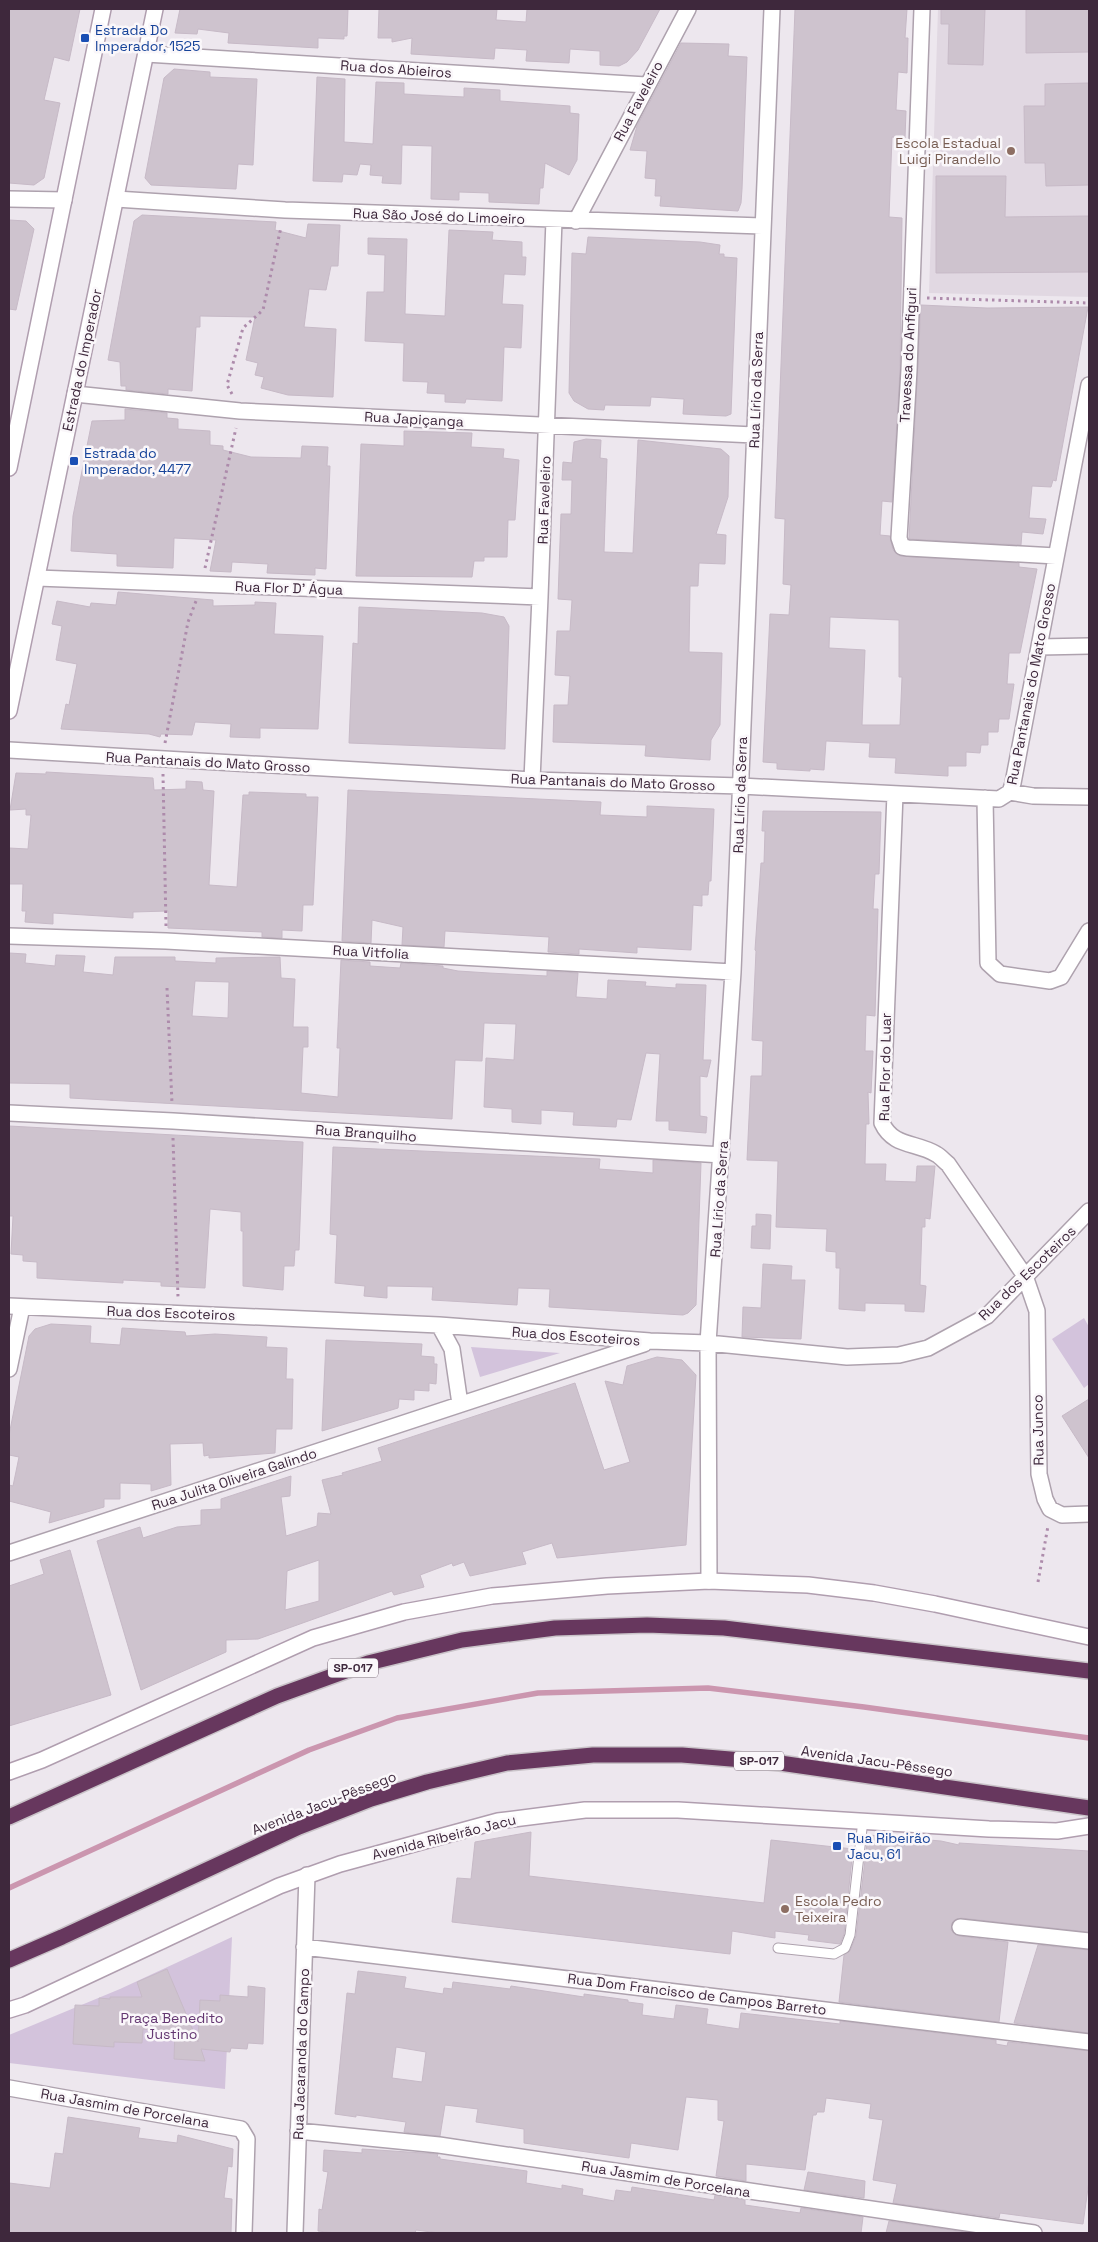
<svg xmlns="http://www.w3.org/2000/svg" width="1098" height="2242" font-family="'Space Grotesk',sans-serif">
	<rect width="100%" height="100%" fill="#ede7ee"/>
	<path fill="#e1d8e2" d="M938,9H1089V297L929,293Z"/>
	<path fill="#d3c3dc" d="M1084,1318L1089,1327V1384L1084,1388L1052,1339Z
		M471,1347L560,1353L480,1377Z
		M232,1937L225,2089L9,2063V2035L120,1989Z"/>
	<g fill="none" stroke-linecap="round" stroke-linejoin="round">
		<path stroke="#cb96af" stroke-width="5.5" d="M9,1888L309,1750L397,1718L538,1693L708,1688L864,1707L1089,1738"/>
	</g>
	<path fill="#cec3ce" stroke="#c7bac7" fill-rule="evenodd" d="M9,9H80L69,61L54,57L44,100L60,103L44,178L34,185L9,183Z
		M180,9H348L347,36H344V39L318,38V48L228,43L229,33L198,29L197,34L175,33Z
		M379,9H497L496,20L526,22L527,9H660L638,50L627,62L619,66L600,65V51L570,49L569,63L526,61L527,50L495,48L494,59L411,54L412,38L392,42V38H378Z
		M795,9H907L905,38H908L907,73L898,72L896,110L906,111L905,138L892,137L889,217L902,218L900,370L892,502L882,501L880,535L890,536L893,550L900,556L1019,563V567L1037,569L1020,653H1009L1007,684H1014L1009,719H999L998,732H988V745H981L980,753L966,752V766H948V776L895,773L896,758L869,757L870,743L826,741L824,770L810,769V771L777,769V763L763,762L770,614L789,615L791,585L783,584L785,519L775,518ZM830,617L899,620V677H902L900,725H862L865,650L829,648Z
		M941,9H985L983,65L948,64L949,24H941Z
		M1026,9H1089V52L1026,53Z
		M681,43L729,44L728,56L747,57L742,189L741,203L738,211L660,206L661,196H655L656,179L645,178L647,151L630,150L637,126Z
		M174,69L210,72V77L257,79L253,165L238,164L236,189L151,185L145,178L164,78Z
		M317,77L345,79L344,142L373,144L376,82L404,83V94L422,95L464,97V88L500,90V101L570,106V113L579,114L577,160L569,175L545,163L543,188H540L539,204L489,202V193L459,192V200L431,199L432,146L402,145L401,184L382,183L383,176L370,175L371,165L360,164L357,175L343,174L342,182L313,181Z
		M1089,83V185L1046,186L1045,163H1025L1024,106H1045V84Z
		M936,176H1006L1005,217L1089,216V272L936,273Z
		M142,215L276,222L275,230L306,238L308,224L340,225L338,266H331L326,290L309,289L304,327L336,329L333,397L288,395L261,388L264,377L255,375L258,363L246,360L255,317L200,316V327H196L192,391L168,389V394L126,390V386H121L120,362L108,360L134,221Z
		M9,220L26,221L34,229L16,310L9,309Z
		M449,230L493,232L492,240L522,242V257H526L525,275L504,274L502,304L523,305L521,348L504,347L502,401L466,399L465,403L445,402V394L427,393L428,382L403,381L404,343L365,341L367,292H384L385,255L368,254V238L407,239L405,314L445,316Z
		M588,237L700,242L720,245L719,254H724V257L737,258L731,414L726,416L683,414L684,399L651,397L650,406L605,405L604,410L588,409L574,401L569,393L572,253L586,254Z
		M921,305L987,308L1088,307L1056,481L1053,480L1051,487L1032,486L1029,518L1046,519L1043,534L1022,532L1021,545L909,539Z
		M125,409L167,413V418L178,419V429L210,431V445L223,446V450L251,457L301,458L302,446L328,447L327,466H330L326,569L315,568V575L267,573L268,564L232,562L231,572L210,571L216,540L174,538L173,568L117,566V554L71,551L73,516L92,421L125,420Z
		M404,431L472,433L471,447L504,449L503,458L519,460L515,520H508L507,557H484V561H474L472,577L356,576L361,444L404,446Z
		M586,439L601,440L600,458L607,459L604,552L633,553L638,440L721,449L729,456L728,497L716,534L726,535L725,564L699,563L698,586H690L689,652L722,653L720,725L711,740L710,760L645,756L646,745L553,742L554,705H568L570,676L555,675L557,631H570L572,600L558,599L561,514H571L572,480H562L563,462L572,463L574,442Z
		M118,592L213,600V606L255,605V602L276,603L274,634L323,636L318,729L260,728V738L230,737L231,724L195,722L192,735L161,734L160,737L149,734L61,729L66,704L69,705L77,664L56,660L62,626L52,624L57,601L90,607L91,603L116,605Z
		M359,607L482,613L504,617L509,626L505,749L349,743L353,643L358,644Z
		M46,772L153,778L154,790L186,789V781L202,782L203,790L214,791L209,885L237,887L243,795H249V792L306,794V797H318L313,905H303L302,931L282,930V938L262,937V932L168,928V911L133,912V918L53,913V924L25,922L26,911H22L23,884H9V848L28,849L31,815H26V809L10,810L16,773L46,774Z
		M348,790L601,802L600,815L647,817V806L714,809L711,881H709L708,895H702V906L693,905L691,950L637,947V953L579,949V954L548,952L549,937L445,931L444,947L402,945L403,927L372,920L371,943L342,941Z
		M763,811L881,812L879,874H875L873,909H878L875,1016L866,1015L865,1051H873L871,1093L868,1092L869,1124H866L865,1164H886L885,1181L916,1182L917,1166H935L930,1219L925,1218V1227H922L920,1285L926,1286L924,1312L905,1311V1304L865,1303V1311L839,1309L840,1268H836V1252L826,1251L827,1229L776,1227L778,1161L747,1160L751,1076H762L763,1041L752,1040L756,951L755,950L761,863H764L765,831H762Z
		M9,953L26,954L25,963L55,966L56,955L85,956L83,972L113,975L115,957H175V961L216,963V958L280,957L281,978L295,979L293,1027H308V1047H303L301,1093L338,1097L340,1048H337L341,960L370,962V966L400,968L401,963L443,966V968L458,971L489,973L547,976V971L578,973L576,997L607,999L608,980L646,982L645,986L676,988V984L706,985L703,1060H711L707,1077L700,1076V1116L707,1117L706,1133L669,1130V1121H656L660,1054L646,1053L631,1120L617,1119L616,1127L573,1125L574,1112L541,1110V1124L512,1122V1109L484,1107L486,1058L514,1060L516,1024L484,1023L482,1061L455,1060L452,1119L70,1098V1084L9,1083ZM195,981L229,982L228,1018L192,1016Z
		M9,1126L303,1142L299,1250H295L294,1266H284L283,1290L243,1286V1231H241V1212L210,1209L205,1288L161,1286V1282L123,1280V1283L37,1278V1262L23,1261V1255L11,1254L13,1216H9Z
		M333,1147L600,1159L599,1169L653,1173V1160L701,1163L696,1305L688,1313L683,1315L549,1307L550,1289L518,1288L517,1305L432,1300L433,1287L387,1286V1298L364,1296L365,1286L335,1283L337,1235L330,1234Z
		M756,1214L771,1215L770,1249L751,1248L752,1226H756Z
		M763,1264L792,1266L791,1280H805L801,1339L742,1337L743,1307L761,1308Z
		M51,1324L91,1326L90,1343L120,1345L122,1328L185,1332L186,1336L215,1334L267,1337L266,1347L287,1348L286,1379H293L292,1429H276L275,1453L209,1458V1455L204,1456L203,1443L170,1444L171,1485L151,1491V1484L120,1483V1499H104V1507L49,1523L51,1512L9,1501V1485L13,1486L19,1457L9,1455V1435L29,1336L35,1329Z
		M326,1340L422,1344L421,1356L434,1357V1364H437L436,1384L429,1383V1391L414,1390V1400L399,1399L398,1408L322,1431Z
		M657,1357L682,1360L696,1375L686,1545L557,1558L552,1543L522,1552L526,1564L470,1576L464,1562L453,1566L452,1563L420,1575L424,1587L394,1595L392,1591L258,1639L226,1640V1652L141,1690L97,1541L140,1527L143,1538L177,1527L201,1525V1510L221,1509V1499L291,1476L290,1496L281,1497L286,1536L317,1526L318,1513L331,1514L322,1480L343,1475L342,1473L382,1461L378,1448L575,1383L604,1470L630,1462L605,1381L623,1385L627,1366ZM319,1560V1601L285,1610L287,1571Z
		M1089,1399V1458L1062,1416Z
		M70,1550L111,1695L9,1726V1586L44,1574L40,1560Z
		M531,1832L529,1876L764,1903L771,1840L853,1849L844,1934L840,1944L808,1940L809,1935L775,1931V1938L732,1931L730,1954L452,1922L457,1878L471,1879L475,1842Z
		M868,1835L941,1841L959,1845V1843L1089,1851V1932L961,1918L953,1921L951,1930L959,1936L1008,1942L999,2022L839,2002L844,1955L850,1951L856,1936Z
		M1038,1945L1089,1950V2033L1014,2023Z
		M167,1969L198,2042L200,2000L220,2001V1995L248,1997V1986L265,1988L263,2044L248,2043L247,2049L231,2048L230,2052L201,2049L205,2061L174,2059L175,2031L143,2029L142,2043L114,2042V2047L73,2044L75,2005L99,2006V1998L110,1999V1997H142L137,1982Z
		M358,1971L406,1977L404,1988L443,1994L444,1988L452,1989L453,1982L510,1989L511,1986L584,1997V1994L628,2000V2002L643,2004L642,2015L674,2019L676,2005L708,2009L706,2024L739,2029L741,2013L840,2024V2021L996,2040V2044L1007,2046L1008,2042L1089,2051V2181L1083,2224L1000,2213L999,2218L893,2203L897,2184L873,2180L883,2120L869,2118L871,2104L826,2098L824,2112H817L816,2115H813L805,2170L746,2164V2181L716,2176L724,2121L718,2120V2100L686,2097L678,2150L631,2143L629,2158L524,2143V2129L476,2122L478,2109L445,2105L440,2136L404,2132L406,2122L356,2115V2117L335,2114L347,1993L355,1994ZM396,2047L426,2052L422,2082L392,2078Z
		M68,2117L140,2128L138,2138L177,2143L178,2135L233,2149L232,2167L228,2166L224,2198L232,2199L231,2233H9V2183L50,2188L55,2153L63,2154Z
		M362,2149L438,2154L437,2157H440V2159L527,2171L526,2183L562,2189V2185L583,2189L582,2195L614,2201L616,2190L631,2192L632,2187L714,2200L715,2195L745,2200V2205L800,2213L801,2208L863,2217L861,2233H439L416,2230L415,2233H335L318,2231L319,2209L322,2210L328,2172L323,2171L324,2150L362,2153Z
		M808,2172L865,2181L864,2198L804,2190Z
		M889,2221L972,2233H886Z"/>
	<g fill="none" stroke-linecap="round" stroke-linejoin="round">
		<defs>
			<path id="lane" d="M778,1948L834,1954L845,1948L850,1935L863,1820"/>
			<path id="street" d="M922,9L909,370L899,538L902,547L908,548L1056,556
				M146,54L646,85
				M9,199L64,200
				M116,199L285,210L762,226
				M576,221L688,9
				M75,394L240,411L754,435
				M37,578L540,597
				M1039,647L1089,646
				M9,750L532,780L741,786L999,799L1010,792L1013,783L1089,385
				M532,780L540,597L554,220
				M1010,792L1033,796L1089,797
				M895,794L882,1123C893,1147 916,1142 936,1154C940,1156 944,1161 948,1164L1025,1276L1037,1311L1039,1474L1045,1499L1050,1509L1062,1515L1089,1514
				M985,798L988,963L1000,974L1050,981L1061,977L1089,931
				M9,936L166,941L733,972
				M9,1113L173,1121L722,1155
				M9,1306L439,1325L650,1341L708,1343L847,1357L899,1355L928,1348L987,1316L1089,1211
				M439,1325L452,1349L460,1404
				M9,1369L22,1307
				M9,1553L644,1344
				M709,1581L708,1343L733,972L772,9
				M960,1927L1089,1941
				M304,1947L1089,2042
				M9,2088L241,2129L247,2139L244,2233
				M298,2131L439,2145L1034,2233
				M295,2233L307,1875"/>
			<path id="secondary" d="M9,468L103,9
				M9,711L155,9
				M9,1772L42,1760L313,1638L404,1612L492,1596L607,1586L709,1581L808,1585L874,1593L935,1604L1089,1637
				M9,2010L25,2005L279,1886L340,1864L498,1821L585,1810H678L989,1829L1057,1831L1089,1826"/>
			<path id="highway" d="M9,1817L277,1696L368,1663L462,1640L555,1628L647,1625L724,1628L1089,1671
				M9,1960L62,1937L299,1827L371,1799L427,1782L507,1763L593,1755H682L780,1763L1089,1808"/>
		</defs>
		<use href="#lane" stroke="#aea2ae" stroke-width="11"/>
		<use href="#street" stroke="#aea2ae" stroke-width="18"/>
		<use href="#secondary" stroke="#b09eaf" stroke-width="18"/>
		<use href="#highway" stroke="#c9c3c8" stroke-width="18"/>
		<path stroke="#ad8bab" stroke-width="3" stroke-dasharray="2.5 4" stroke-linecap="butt" d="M927,298L1089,303
			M232,394L227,385L243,328L263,310L281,227
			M205,568L236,428
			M165,743L188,622L196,601
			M163,774L166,926
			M167,988L172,1104
			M173,1138L178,1297
			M1038,1582L1048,1526"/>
		<use href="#lane" stroke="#fff" stroke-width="9"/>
		<use href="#street" stroke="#fff" stroke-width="15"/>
		<use href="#secondary" stroke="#fff" stroke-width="15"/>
		<use href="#highway" stroke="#67375e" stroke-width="15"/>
	</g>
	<g fill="#1a4fb4" stroke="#faf7fa" stroke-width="2">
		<rect x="80" y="33" width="10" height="10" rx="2.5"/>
		<rect x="69" y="456" width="10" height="10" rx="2.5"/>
		<rect x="832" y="1841" width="10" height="10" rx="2.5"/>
	</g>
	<g fill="#8d6e63" stroke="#faf7fa" stroke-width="2">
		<circle cx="1011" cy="151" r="5"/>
		<circle cx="785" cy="1909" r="5"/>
	</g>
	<g text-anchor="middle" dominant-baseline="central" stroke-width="5" stroke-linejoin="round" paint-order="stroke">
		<g fill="#faf7fa" stroke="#766675" stroke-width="1">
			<rect x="328" y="1658.5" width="50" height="19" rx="4"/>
			<rect x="734" y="1751.5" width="50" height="19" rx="4"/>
		</g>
		<g font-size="12" font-weight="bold" fill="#3e283c">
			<text x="353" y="1668">SP-017</text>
			<text x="759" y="1761">SP-017</text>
		</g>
		<g font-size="14" fill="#164399" stroke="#faf7fa" text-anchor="start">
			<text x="95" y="30">Estrada Do<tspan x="95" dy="16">Imperador, 1525</tspan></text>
			<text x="84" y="453">Estrada do<tspan x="84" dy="16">Imperador, 4477</tspan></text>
			<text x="847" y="1838">Rua Ribeirão<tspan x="847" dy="16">Jacu, 61</tspan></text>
		</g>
		<g font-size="14" fill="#3e283c" stroke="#faf7fa">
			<text transform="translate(396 69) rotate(4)">Rua dos Abieiros</text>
			<text transform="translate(638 101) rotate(-62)">Rua Faveleiro</text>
			<text transform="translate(439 216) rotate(2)">Rua São José do Limoeiro</text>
			<text transform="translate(908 355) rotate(-87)">Travessa do Anfiguri</text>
			<text transform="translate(82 360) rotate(-78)">Estrada do Imperador</text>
			<text transform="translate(756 390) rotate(-88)">Rua Lírio da Serra</text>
			<text transform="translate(414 419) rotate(3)">Rua Japiçanga</text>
			<text transform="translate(544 500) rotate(-88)">Rua Faveleiro</text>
			<text transform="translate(289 588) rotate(2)">Rua Flor D' Água</text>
			<text transform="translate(1031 684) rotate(-79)">Rua Pantanais do Mato Grosso</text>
			<text transform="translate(208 762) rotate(3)">Rua Pantanais do Mato Grosso</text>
			<text transform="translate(613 782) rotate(2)">Rua Pantanais do Mato Grosso</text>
			<text transform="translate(740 795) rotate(-88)">Rua Lírio da Serra</text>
			<text transform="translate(371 952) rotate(3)">Rua Vitfolia</text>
			<text transform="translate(885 1067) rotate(-89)">Rua Flor do Luar</text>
			<text transform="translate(366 1133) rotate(4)">Rua Branquilho</text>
			<text transform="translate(719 1199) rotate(-86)">Rua Lírio da Serra</text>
			<text transform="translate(1027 1273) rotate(-44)">Rua dos Escoteiros</text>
			<text transform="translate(171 1313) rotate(2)">Rua dos Escoteiros</text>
			<text transform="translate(576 1336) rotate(4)">Rua dos Escoteiros</text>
			<text transform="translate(1038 1430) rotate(-91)">Rua Junco</text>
			<text transform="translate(234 1479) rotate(-18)">Rua Julita Oliveira Galindo</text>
			<text transform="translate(877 1761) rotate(8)">Avenida Jacu-Pêssego</text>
			<text transform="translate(324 1803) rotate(-21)">Avenida Jacu-Pêssego</text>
			<text transform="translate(444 1837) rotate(-14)">Avenida Ribeirão Jacu</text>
			<text transform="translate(697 1994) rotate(7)">Rua Dom Francisco de Campos Barreto</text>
			<text transform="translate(301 2054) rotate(-88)">Rua Jacaranda do Campo</text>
			<text transform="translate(125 2108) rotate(10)">Rua Jasmim de Porcelana</text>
			<text transform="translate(666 2179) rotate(9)">Rua Jasmim de Porcelana</text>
		</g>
		<g font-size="14" fill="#785e54" stroke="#faf7fa" text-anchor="end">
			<text x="1001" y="143">Escola Estadual<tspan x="1001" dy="16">Luigi Pirandello</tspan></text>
			<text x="795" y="1901" text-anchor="start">Escola Pedro<tspan x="795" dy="16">Teixeira</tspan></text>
		</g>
		<g font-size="14" fill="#633671" stroke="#faf7fa">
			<text x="172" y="2018">Praça Benedito<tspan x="172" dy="16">Justino</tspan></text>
		</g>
	</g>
	<rect width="1098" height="2242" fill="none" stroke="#3e283c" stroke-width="20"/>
</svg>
